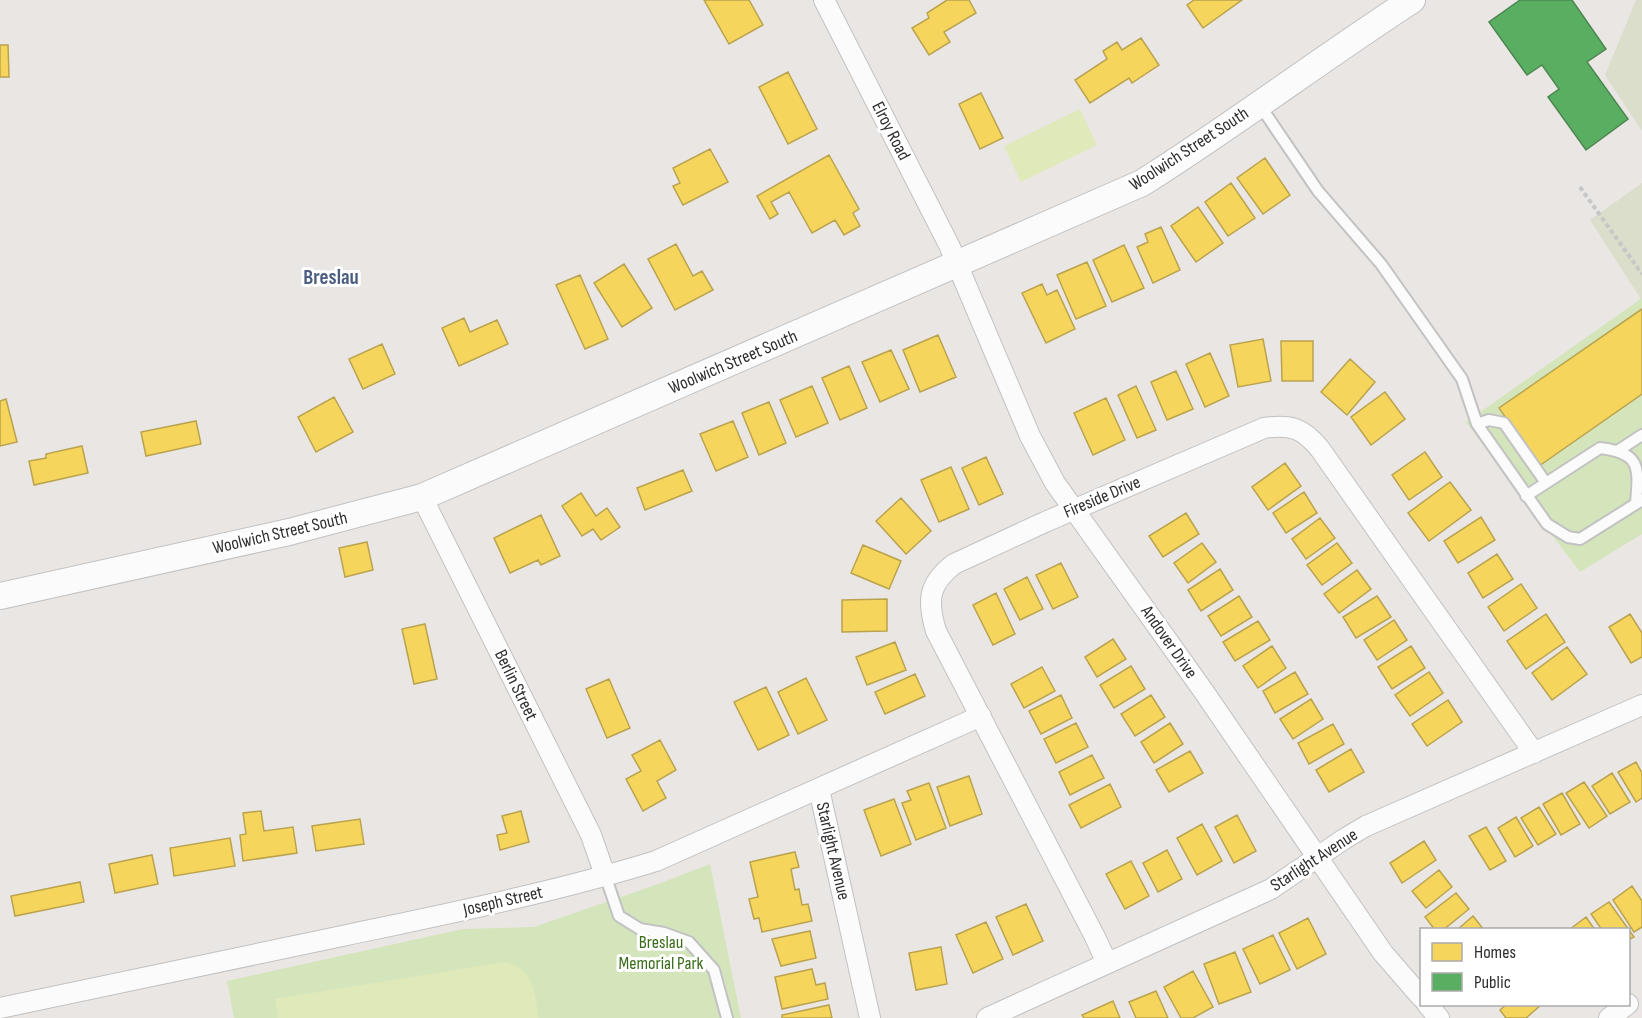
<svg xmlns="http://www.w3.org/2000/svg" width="1642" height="1018" font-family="'Sofia Sans Condensed',sans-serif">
	<rect width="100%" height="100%" fill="#eae6e4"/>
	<path fill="#d4e5bc" d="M1642,298V534L1580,572L1466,422Z
		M710,864L741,1018H234L227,981L463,929L534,927L661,883Z"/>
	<path fill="#dadecb" d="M1636,0H1642V131L1605,75Z
		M1642,183V299H1641L1590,220Z"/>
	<path fill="#e0e9ba" d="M1080,109L1097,145L1021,182L1004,146Z
		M504,962C534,968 534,992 539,1018H278L275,999Z"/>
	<path fill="#f6d55c" stroke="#baa34e" stroke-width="1.5" d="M704,0H749L763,25L729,44Z
		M969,0L976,13L944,32L950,42L929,55L912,28L929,18L927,13L947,0Z
		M1194,0H1242L1203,28L1187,5Z
		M1141,38L1159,65L1132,83L1129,78L1090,103L1075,80L1107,59L1103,51L1117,42L1122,50Z
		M0,45H8L9,77H0Z
		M788,72L817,129L788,144L759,87Z
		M981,93L1003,138L980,149L959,104Z
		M710,149L728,182L683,205L673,186L680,183L673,168Z
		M829,155L859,209L853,213L860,226L844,235L835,220L812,233L789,192L771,202L778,214L770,219L757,196Z
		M1265,158L1290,195L1263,214L1237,178Z
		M1231,183L1255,218L1228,236L1205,202Z
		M1198,207L1223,243L1196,262L1171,226Z
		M1161,227L1180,270L1153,283L1137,247L1148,242L1145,234Z
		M676,244L693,276L702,271L713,290L675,310L648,259Z
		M1124,245L1144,288L1112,302L1093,260Z
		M1087,262L1106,306L1076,319L1057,275Z
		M624,264L652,308L622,327L594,283Z
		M580,275L608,339L585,349L556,285Z
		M1042,284L1047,295L1057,290L1075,329L1046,343L1022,293Z
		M1642,309V394L1539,466L1499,408Z
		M464,318L470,332L497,320L508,344L459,366L442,328Z
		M938,335L956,377L920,392L903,350Z
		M1263,339L1271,381L1238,387L1230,345Z
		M1281,341H1313V381H1282Z
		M382,344L395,374L363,389L349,359Z
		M891,350L909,389L880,402L862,362Z
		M1210,353L1229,396L1205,407L1186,364Z
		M1350,359L1375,382L1347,415L1321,392Z
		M849,366L867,408L840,420L822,378Z
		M1176,371L1193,409L1167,420L1151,382Z
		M812,386L828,423L796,437L780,400Z
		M1136,386L1156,430L1137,438L1118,395Z
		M1385,392L1405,419L1371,445L1351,417Z
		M334,397L353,432L316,452L298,417Z
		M1106,398L1125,440L1093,455L1074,413Z
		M6,399L17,442L0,446V401Z
		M769,402L786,443L759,455L742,413Z
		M196,421L201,444L146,456L141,432Z
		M733,421L748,457L716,471L700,434Z
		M82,446L88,473L34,485L29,461L46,458V454Z
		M1425,452L1442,477L1409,500L1392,475Z
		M986,457L1003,494L979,505L962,468Z
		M1285,463L1301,486L1268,510L1252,487Z
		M951,467L969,509L939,522L921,480Z
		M683,470L692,491L645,510L637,488Z
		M1450,482L1471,510L1429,541L1408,513Z
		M1304,492L1317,513L1286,533L1273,513Z
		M581,493L596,516L607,508L620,527L601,540L593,529L582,536L562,506Z
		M901,498L931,531L906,554L876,521Z
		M1186,513L1199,534L1163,557L1149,536Z
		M541,515L560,556L541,565L538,560L510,573L494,538Z
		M1481,517L1495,540L1458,563L1444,541Z
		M1320,518L1335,538L1306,559L1292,539Z
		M367,542L373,570L345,577L339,548Z
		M1202,543L1216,562L1188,583L1174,563Z
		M1337,543L1352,563L1322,585L1307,565Z
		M863,545L901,561L889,589L851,573Z
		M1497,554L1513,579L1483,598L1468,573Z
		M1061,563L1078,597L1053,609L1036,575Z
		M1220,569L1233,590L1201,611L1188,590Z
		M1357,570L1371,589L1339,613L1324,594Z
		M1027,577L1043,609L1020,620L1004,589Z
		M1521,584L1537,608L1504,631L1488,607Z
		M996,593L1015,634L993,645L973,605Z
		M1239,596L1252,617L1221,636L1208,616Z
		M1377,596L1391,617L1356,638L1343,617Z
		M887,599V631L842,632V600Z
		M1546,614L1565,642L1526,669L1507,641Z
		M1630,614L1642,633V657L1631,663L1609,627Z
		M1394,620L1407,640L1377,660L1364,640Z
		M1258,621L1270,640L1235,661L1223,642Z
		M425,624L437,679L414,684L402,629Z
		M1113,639L1126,659L1097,677L1085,657Z
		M895,642L906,670L867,685L856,657Z
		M1272,646L1286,668L1258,688L1243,666Z
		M1411,646L1425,668L1392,689L1378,667Z
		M1567,647L1587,674L1552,700L1532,673Z
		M1131,666L1145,689L1114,708L1100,685Z
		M1042,667L1055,691L1024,708L1011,684Z
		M1295,672L1308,694L1275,713L1263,691Z
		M1429,672L1443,693L1410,716L1395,695Z
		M915,674L925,696L885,714L875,692Z
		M806,678L827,720L798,734L778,692Z
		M609,679L630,728L607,738L586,689Z
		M766,687L789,735L758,750L734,702Z
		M1061,695L1072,718L1041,734L1029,711Z
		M1151,695L1165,717L1135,736L1121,714Z
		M1311,699L1323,719L1293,739L1280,719Z
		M1448,700L1462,722L1427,746L1412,724Z
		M1076,723L1088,747L1056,763L1044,739Z
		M1170,723L1183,744L1154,763L1141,742Z
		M1333,724L1344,744L1309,764L1298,743Z
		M660,740L676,770L657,781L666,798L643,811L626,779L641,771L632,755Z
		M1351,749L1364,772L1329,792L1316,770Z
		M1190,751L1203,773L1169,792L1156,770Z
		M1092,755L1104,778L1070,795L1059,772Z
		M1636,762L1642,773V798L1636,802L1618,772Z
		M1612,773L1630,802L1610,814L1592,786Z
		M969,776L982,814L950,826L937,787Z
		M1584,782L1607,816L1589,828L1566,793Z
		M929,783L946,828L916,840L902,803L911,800L907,791Z
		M1110,784L1121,807L1081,828L1069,805Z
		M1562,793L1580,824L1561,835L1543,804Z
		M894,799L911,844L881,856L864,810Z
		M1539,807L1556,834L1538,845L1521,818Z
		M261,811L264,831L293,827L297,853L243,861L240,835L246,834L243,813Z
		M521,811L529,842L500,850L497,835L507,833L502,816Z
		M1237,815L1256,851L1234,863L1215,827Z
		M1516,817L1533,846L1515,857L1498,828Z
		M360,819L364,844L316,851L312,826Z
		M1202,824L1222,861L1197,875L1177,838Z
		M1486,827L1506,861L1490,870L1469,836Z
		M230,838L235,866L174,876L170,848Z
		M1424,841L1436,860L1402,883L1390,863Z
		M1167,850L1182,879L1158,892L1143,863Z
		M795,852L799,867L791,869L795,890L799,889L802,905L808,904L812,921L762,932L759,918L754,919L749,899L758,897L750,862Z
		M152,855L158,884L115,893L109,864Z
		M1131,861L1149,896L1125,909L1106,874Z
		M1439,870L1452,887L1426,908L1412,891Z
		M80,882L84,902L15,916L11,896Z
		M1632,886L1642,901V927L1634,932L1613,900Z
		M1456,893L1469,909L1443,930H1435L1425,917Z
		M1609,902L1634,937L1628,940V930H1602L1591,914Z
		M1026,904L1043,941L1013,955L996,917Z
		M1473,916L1484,930H1457Z
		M1586,917L1595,930H1569Z
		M1308,918L1326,954L1297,969L1279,933Z
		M986,922L1003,959L973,973L956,935Z
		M810,931L816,958L781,966L772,939Z
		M1273,935L1290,970L1260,984L1243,949Z
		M941,947L947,984L916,990L909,953Z
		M1235,952L1251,992L1219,1004L1204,964Z
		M812,969L816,985L825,983L828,999L782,1009L775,977Z
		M1193,971L1213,1007L1193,1018H1181L1164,987Z
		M1156,991L1168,1018H1136L1129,1002Z
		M1113,1001L1120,1018H1084L1082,1015Z
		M1507,1004H1542L1526,1018H1506L1500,1010Z
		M829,1005L832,1018H782V1015Z"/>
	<path fill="#5aae61" stroke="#4c8751" stroke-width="1.5" d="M1520,0H1572L1606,49L1587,62L1628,119L1586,150L1548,97L1559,89L1542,65L1527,75L1489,22Z"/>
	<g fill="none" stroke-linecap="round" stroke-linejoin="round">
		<defs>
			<path id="service" d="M1259,104L1318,191L1381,264L1462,379L1477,424L1547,524L1568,537L1580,539L1642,500
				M1477,424L1489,420L1504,423L1546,483
				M1619,450L1642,435
				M1526,496L1600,448C1641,453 1639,467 1636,503
				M605,875L619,916L640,929L664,933L689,942L714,970L727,1018"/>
			<path id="minor" d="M824,0L949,245L1030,436L1055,483L1202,689L1383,953L1422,998
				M422,497L591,835L605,875
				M819,789L870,1018
				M1107,963L1095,937L936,631C927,601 928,584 954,564L1045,522L1264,428C1291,424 1303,428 1320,449L1534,753
				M1427,1004L1439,1018
				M0,1008C116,984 231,959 347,935C451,913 555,892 656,861L981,716
				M987,1018L1271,889L1344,839L1366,826L1642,705
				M1609,1018L1628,1004"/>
			<path id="tertiary" d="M0,596L289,532L422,497L1142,183C1234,125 1321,59 1412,0"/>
		</defs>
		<use href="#service" stroke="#c2c2c2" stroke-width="14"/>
		<use href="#minor" stroke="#c2c2c2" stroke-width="22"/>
		<use href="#tertiary" stroke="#c2c2c2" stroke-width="28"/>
		<path stroke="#c7c7c7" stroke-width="4" stroke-dasharray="4.5 3" stroke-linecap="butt" d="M1580,187L1642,274"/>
		<use href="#service" stroke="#fcfbfb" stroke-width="10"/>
		<use href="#minor" stroke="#fcfbfb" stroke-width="20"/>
		<use href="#tertiary" stroke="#fcfbfb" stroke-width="26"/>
	</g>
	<g text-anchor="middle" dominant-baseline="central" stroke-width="6" stroke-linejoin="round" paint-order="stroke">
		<g font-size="18" fill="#2d2d2d" stroke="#fff">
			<text transform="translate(891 131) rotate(63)">Elroy Road</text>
			<text transform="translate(1189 149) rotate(-33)">Woolwich Street South</text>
			<text transform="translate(733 362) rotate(-23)">Woolwich Street South</text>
			<text transform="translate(1102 497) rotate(-23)">Fireside Drive</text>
			<text transform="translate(280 533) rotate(-13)">Woolwich Street South</text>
			<text transform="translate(1169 642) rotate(55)">Andover Drive</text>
			<text transform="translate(516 685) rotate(64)">Berlin Street</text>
			<text transform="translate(833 851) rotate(77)">Starlight Avenue</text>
			<text transform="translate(1314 860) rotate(-33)">Starlight Avenue</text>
			<text transform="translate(503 901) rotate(-13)">Joseph Street</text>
		</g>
		<g font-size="18" fill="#3a6d1a" stroke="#fff">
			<text x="661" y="942">Breslau<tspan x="661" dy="21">Memorial Park</tspan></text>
		</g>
		<g font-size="21" font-weight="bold" fill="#4c5e7f" stroke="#fff">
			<text x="331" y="277">Breslau</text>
		</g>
	</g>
	<rect x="1420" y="928" width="210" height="78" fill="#ffffff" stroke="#ababab" stroke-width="1.5"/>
	<rect x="1432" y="943" width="30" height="18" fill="#f6d55c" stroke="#ababab" stroke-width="1.5"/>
	<text x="1474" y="958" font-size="18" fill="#2d2d2d">Homes</text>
	<rect x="1432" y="973" width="30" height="18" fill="#5aae61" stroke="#ababab" stroke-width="1.5"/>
	<text x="1474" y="988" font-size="18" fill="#2d2d2d">Public</text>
</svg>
